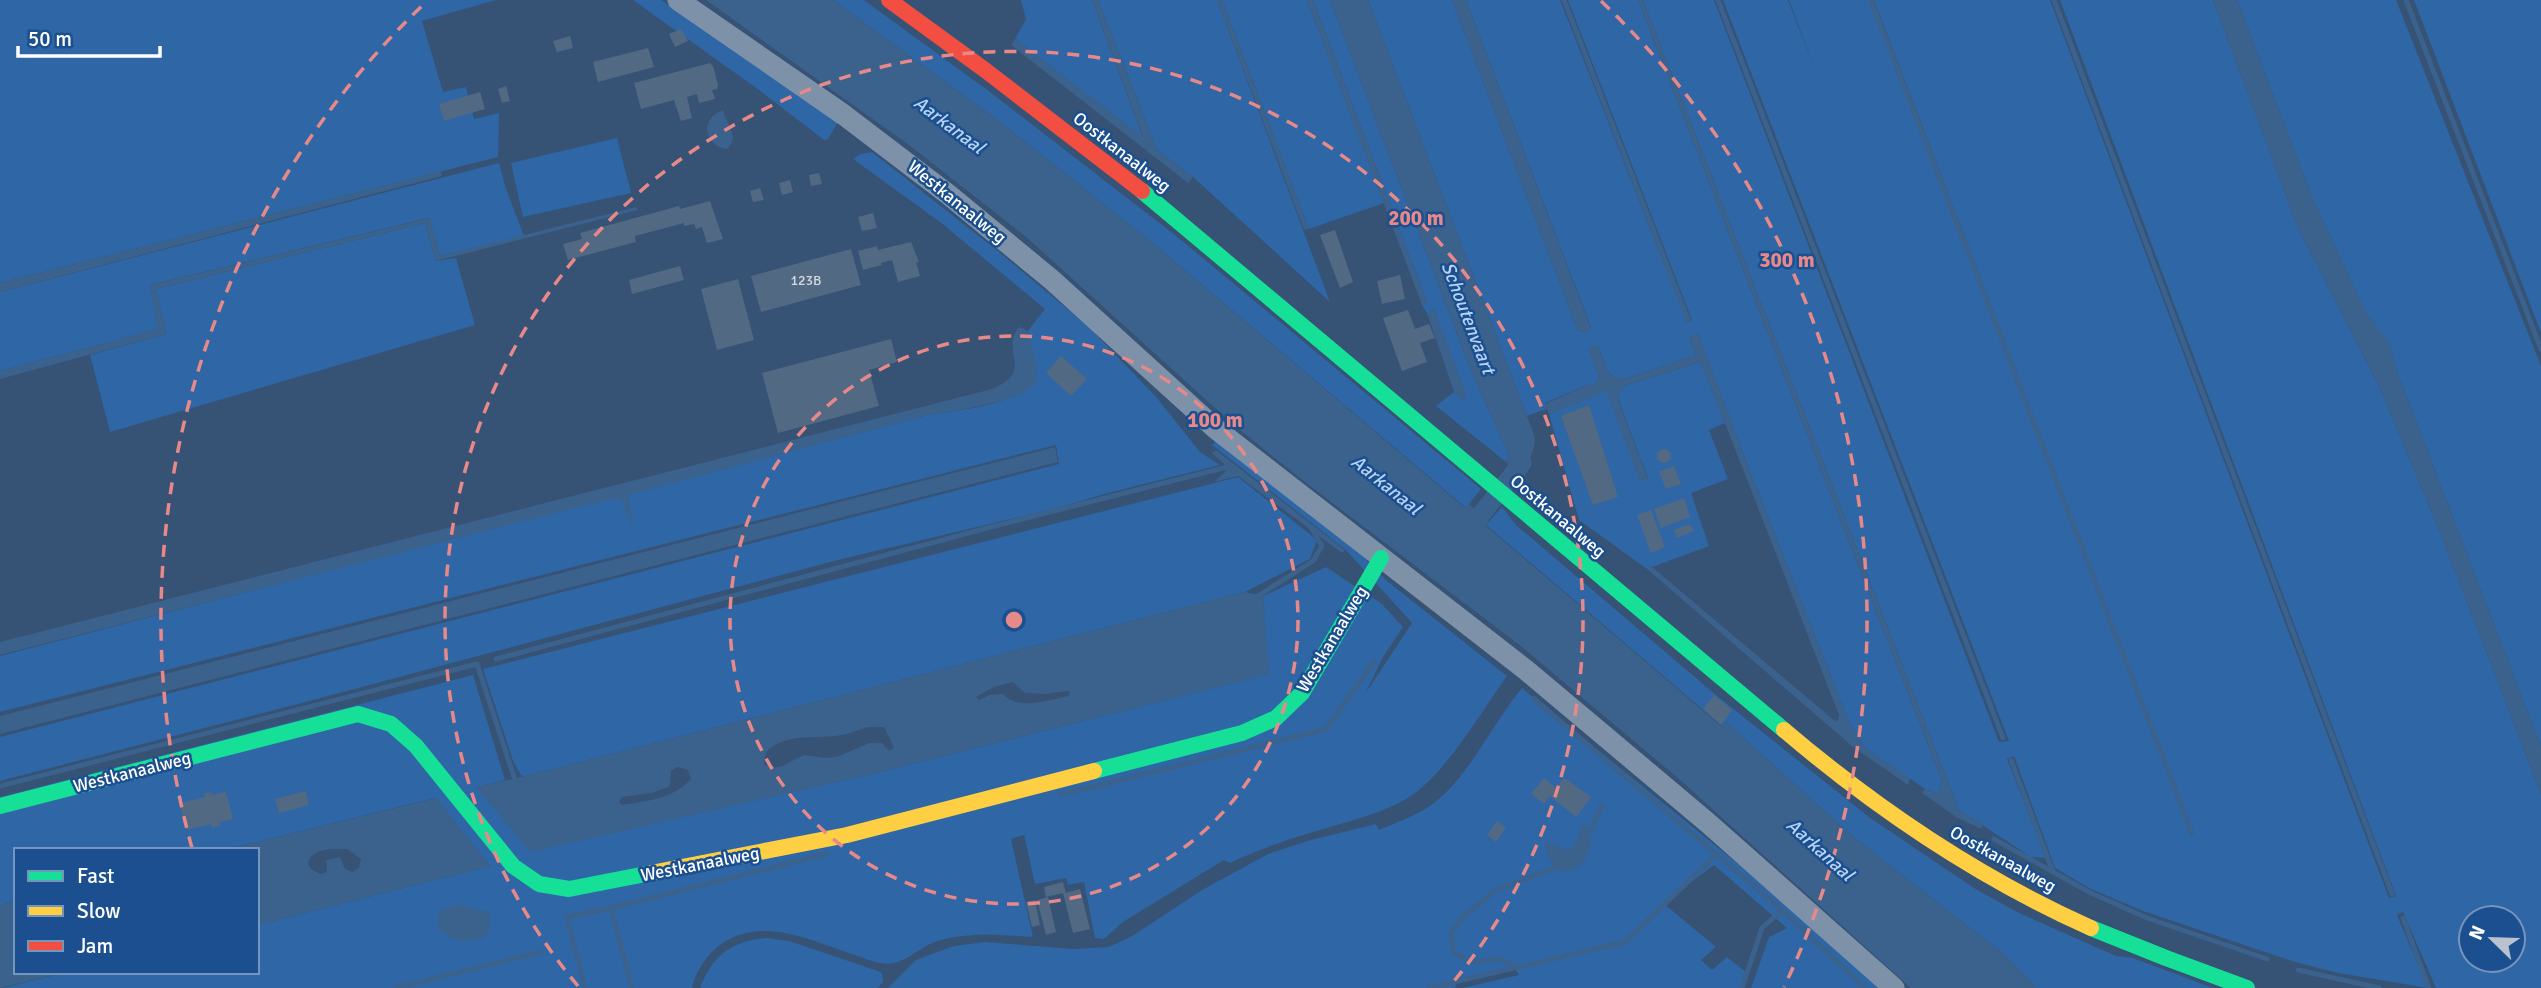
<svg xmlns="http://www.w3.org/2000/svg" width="2541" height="988" font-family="Signika,sans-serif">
	<rect width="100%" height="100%" fill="#365274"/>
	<path fill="#2f66a5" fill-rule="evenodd" d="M0,0H496L422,21L443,92L466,87L474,119L499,113L498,157L0,283Z
		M633,0H661L838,122L828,139L824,140L759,90Z
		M833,0H864L990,92L1175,235L1481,489L1466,508L1149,240L999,121Z
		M1021,0H1092L1143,138L1015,39L1026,19Z
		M1098,0H1217L1330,302L1193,177L1157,150Z
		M1222,0H1307L1384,203L1309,229Z
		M1313,0H1330L1472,373L1508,453L1506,462L1436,406L1454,392L1463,399L1434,309L1427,313L1422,305L1427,302Z
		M1368,0H1452L1578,331L1586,332L1591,327L1466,0H1560L1687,322L1692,320L1568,0H1638L1942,781L1941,788L1937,793L1925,789L1866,749L1850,724L1751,474L1698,334L1689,338L1696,355L1622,380L1609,374L1598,346L1589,349L1599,377L1595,384H1590L1545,403L1547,409L1527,416Z
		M1643,0H1714L1999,742L2009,741L1723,0H1788L1816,72L1789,0H1869L2191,836L2194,834L1874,0H2050L2389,898L2396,896L2060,0H2213L2299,230L2380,388L2440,532L2541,794V988H2436L2403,912L2397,915L2428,988L2338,973L2295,962L2143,911L2091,889L2055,868L2014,756L2007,759L2046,858L2031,857L1959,810ZM2471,918H2513V960H2471Z
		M2237,0H2396L2541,366V747L2398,374L2390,346L2366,313L2312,197Z
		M2414,0H2541V333Z
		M617,138L631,193L523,217L511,163Z
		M872,152L999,252L1090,328L1157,398L1200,452L1220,465L1108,493L1057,508L838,560L317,699L0,781V737L1059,464L1056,445L0,712V656L928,415C956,410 1020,405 1036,380L1027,332L1045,309L940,222L853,159L860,154Z
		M499,163L506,189L524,236L440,256L429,218L150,285L159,329L0,371V292Z
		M425,223L436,261L456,258L475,325L110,432L90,355L166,334L156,289Z
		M1701,362L1725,423L1709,430L1728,479L1691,493L1709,546L1647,569L1579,520L1549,414L1607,390L1640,481L1648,478L1618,399L1620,391L1626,385Z
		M1217,440L1350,543L1387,581L1507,676C1483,710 1450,765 1419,790C1391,813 1344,822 1310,833C1282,841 1256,851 1230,863L1224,860L1123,922L1104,939L1095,938L1084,882L1068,885L1066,878L1035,884L1024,835L1011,839L1033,937C999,935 965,931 932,943C920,948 908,960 894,963C883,966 869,960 858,956C818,944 771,918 730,939C711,948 697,968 692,988H3L67,972H257V925L490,866L435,798L225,850H16V901L0,905V797L473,675L505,780L477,787L531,851L880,772L1268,674L1263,596L1326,567L1382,604L1403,627L1383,657L1365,694L1412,623L1346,550L1212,445Z
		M1238,477L1317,540L1310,559L1245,592L522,777L513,761L483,669Z
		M1502,507L1516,525L1716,695L1869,817L1974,888L2017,912L2116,956L2133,958L2213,988H2037L2001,952L1851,835L1726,722L1722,726L1486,525Z
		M1522,688L1797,912L1881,988H1751L1769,937L1787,928L1714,865L1663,903L1716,947L1701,960L1712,970L1727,957L1747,973L1742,988H1462L1519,975L1515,969L1457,983L1455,988H888L916,960L954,946L985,942L1074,949L1108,947L1129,938L1202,890L1268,854L1311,840L1376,824L1379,830C1400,821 1424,813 1441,797C1471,771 1495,720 1522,688Z
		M767,938L789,941L878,971L882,973L883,982L878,988H700C713,954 732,941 767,938Z"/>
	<path fill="#3b618d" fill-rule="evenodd" d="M706,0H833L999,121L1149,240L1465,508L1469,504L1489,522L1486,526L1721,726L1726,722L1851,835L2001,952L2037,988H1911L1679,779L1522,647L1301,479L1235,426L1025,236L909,145Z
		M1092,0H1098L1157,150L1193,177L1188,183L1011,45L1015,39L1143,137Z
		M1217,0H1222L1309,229L1304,230Z
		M1307,0H1313L1427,302L1422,305Z
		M1330,0H1368L1535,437L1534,447L1524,478L1506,462L1508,453L1472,373Z
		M1452,0H1466L1591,328L1586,332L1578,331Z
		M1638,0H1643L1959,810L1983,824L1981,829L1956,817L1922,793L1925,789L1937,793L1941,788L1942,781Z
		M2213,0H2237L2312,197L2366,312L2390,345L2398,374L2541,747V794L2440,532L2380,388L2299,230Z
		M723,110C726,125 741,136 727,149C711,148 700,128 713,116C716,113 720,112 723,110Z
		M441,171L442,176L0,292V283Z
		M636,207L638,210L436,261L425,223L156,289L166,334L0,379V371L158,329L150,285L430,218L440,256Z
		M1434,309L1467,396L1463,400L1454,392L1427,313Z
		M1019,327L1025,329C1030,337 1032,346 1034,355C1036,365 1040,377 1032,386C1017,403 951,411 928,415L628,495L633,527L621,499H611L0,655V642L992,389C1036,370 999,353 1019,327Z
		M1698,333L1751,474L1850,724L1866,749L1910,778L1908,785L1853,747L1647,569L1652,567L1835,721L1838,720L1839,715L1701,362L1626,385L1620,391L1618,400L1648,479L1640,482L1607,391L1549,414L1545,404L1590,384H1595L1599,377L1589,349L1592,345L1598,346L1609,374L1622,380L1696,355L1689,337Z
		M1055,447L1058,462L0,734V716Z
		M1216,450L1345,550L1342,553L1238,476L1214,482L1226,471L1224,464L1212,453Z
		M1245,592L1263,596L1269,674L880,772L531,852L476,787L522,777ZM1013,682L1025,693L1045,694L1068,691L1070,693L1068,696C1048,700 1018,711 1003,694L990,695L979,700L976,697L994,687ZM867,727H884L894,748L889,751L882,743H869L839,756L827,758L804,755L782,766L773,768L764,764L766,752C785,733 811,739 835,736C846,735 857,731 867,727ZM677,767L688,770L691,779C673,799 647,801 622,805L619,802L622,797L652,793L670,786L671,771Z
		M436,798L490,866L257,925V850H225ZM330,849H347L361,859L359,868L353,872L345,869L340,857L326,860L327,872L320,874L310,868L308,863C311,852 320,851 330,849Z
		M1583,824L1586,825C1606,861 1552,900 1545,841C1574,855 1572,854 1583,824Z
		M16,901V972H67L0,988V905Z
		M457,905L489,912L491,927L483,938C461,942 456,944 438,928L439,912Z"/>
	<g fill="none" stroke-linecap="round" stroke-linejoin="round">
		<path stroke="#3b618d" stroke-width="5" d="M1564,0L1688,319
			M1718,0L2003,738
			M1871,0L2192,833
			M2054,0L2392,894
			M2406,0L2541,349
			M1253,599L1313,561L1322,546L1312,529
			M496,659L991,527L1231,466
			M1533,698L1782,910
			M2011,760L2053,872
			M0,786L477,664L516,783
			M1060,795L1326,729L1374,662
			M1587,838L1602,805
			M1994,839L2089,892L2147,918L2267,959
			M2403,918L2429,988
			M1519,967L1499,959L1472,962L1454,953L1451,934L1463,917L1496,890L1560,866
			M2298,970L2379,988
			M396,988L540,952
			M585,988L567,917L611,908
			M632,988L611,908L826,854
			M1429,988L1625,942L1716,855
			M1742,988L1762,928L1782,910L1865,988"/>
		<path stroke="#3b618d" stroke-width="19" d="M1465,535L1522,463L1517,450"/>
	</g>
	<path fill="#526984" d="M681,29L688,41L675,47L669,34Z
		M570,36L573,48L557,52L553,41Z
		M648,48L654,67L598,82L593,62Z
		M710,63L713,66L718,85L717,89L712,90L715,99L699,103L697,94L687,97L692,118L681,121L674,100L641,109L634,83Z
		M506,86L510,101L502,103L498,89Z
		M480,92L485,109L444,121L439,104Z
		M819,173L822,184L811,186L809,175Z
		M790,180L793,192L782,195L779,183Z
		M760,188L764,200L753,202L750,191Z
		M710,201L723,239L707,243L702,227L696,229L694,224L684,226V223L635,236L636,242L568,260L563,244L582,239L580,233L679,206L680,209Z
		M873,213L877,228L862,231L858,217Z
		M1335,230L1353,282L1340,288L1320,235Z
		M911,242L919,262H916L920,276L898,282L892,260L881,263L882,265L863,270L858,251L877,246L878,250Z
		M851,249L861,285L761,312L751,276Z
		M680,266L684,280L632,294L629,280Z
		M1400,275L1405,299L1382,304L1377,281Z
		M738,279L754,340L717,350L701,289Z
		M1408,310L1415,329L1429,324L1435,338L1420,343L1427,362L1402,371L1383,318Z
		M891,339L897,362L869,370L879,406L778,433L762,373Z
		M1061,356L1087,379L1071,396L1046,373Z
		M1589,405L1618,497L1593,505L1561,416Z
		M1657 456a7 7 0 1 1 14 0a7 7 0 1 1-14 0Z
		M1674,466L1681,484L1666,489L1659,472Z
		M1684,498L1690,517L1661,528L1654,509Z
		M1651,510L1665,547L1651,553L1637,515Z
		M1690,524L1694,531L1677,538L1674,530Z
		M1714,695L1732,710L1721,725L1703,709Z
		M1544,778L1556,788L1564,778L1591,797L1576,817L1550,796L1544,804L1531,794Z
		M306,791L309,805L279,813L275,799Z
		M211,792L212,795L226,792L233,819L219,822L220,826L212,828L211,824L186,830L180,803L205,797L204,793Z
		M1497,821L1506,828L1496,842L1487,835Z
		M1063,882L1066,893L1080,889L1090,929L1073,933L1063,893L1046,897L1044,887Z
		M1048,897L1056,932L1046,935L1037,900Z
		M1035,900L1040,925L1032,927L1026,902Z"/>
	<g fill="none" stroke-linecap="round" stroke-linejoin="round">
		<path stroke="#7d92a8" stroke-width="21" d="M678,0L844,115L949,195L1052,280L1216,429L1526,670L1708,823L1894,988"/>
		<path stroke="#16e098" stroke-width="16" d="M1142,191L1784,730
			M1094,771L1242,733L1276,718L1302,693L1381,558
			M0,806L358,714L391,724L416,746L513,866L539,884L569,889L651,873
			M2091,928L2166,958L2247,988"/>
		<path stroke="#ffcf43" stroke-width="16" d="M1784,730C1877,809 1979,878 2091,928
			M651,873L847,835L1094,771"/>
		<path stroke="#f24e42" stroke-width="16" d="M889,0L985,70L1142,191"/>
	</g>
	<g fill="none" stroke="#e88989" stroke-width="3.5" stroke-dasharray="12 9">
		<circle cx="1014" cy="620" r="284"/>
		<path d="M578 986A569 569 0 1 1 1450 986"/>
		<path d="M192 848A853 853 0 0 1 427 1M1601 1A853 853 0 0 1 1784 987"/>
	</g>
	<g text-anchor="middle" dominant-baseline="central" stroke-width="5" stroke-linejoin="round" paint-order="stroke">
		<g font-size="14" fill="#d4dae0">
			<text x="806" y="280">123B</text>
		</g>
		<g font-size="18" fill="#fff" stroke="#1b4f8f">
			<text transform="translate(1122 152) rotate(38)">Oostkanaalweg</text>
			<text transform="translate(957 202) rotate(39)">Westkanaalweg</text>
			<text transform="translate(1558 516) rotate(40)">Oostkanaalweg</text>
			<text transform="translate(1332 639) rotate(-59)">Westkanaalweg</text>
			<text transform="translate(132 772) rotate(-14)">Westkanaalweg</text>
			<text transform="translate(2003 859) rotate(29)">Oostkanaalweg</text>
			<text transform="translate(700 864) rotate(-11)">Westkanaalweg</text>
		</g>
		<g font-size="19" font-style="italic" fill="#b5d3f5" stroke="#1b4f8f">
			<text transform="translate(949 125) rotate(37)">Aarkanaal</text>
			<text transform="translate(1468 318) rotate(69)">Schoutenvaart</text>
			<text transform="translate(1386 485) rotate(39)">Aarkanaal</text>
			<text transform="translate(1820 850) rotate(42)">Aarkanaal</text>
		</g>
	</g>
	<circle cx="1014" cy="620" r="10" fill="#e88989" stroke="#1b4f8f" stroke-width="3.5"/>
	<g font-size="21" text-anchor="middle" font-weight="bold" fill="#e88989" stroke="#1b4f8f" stroke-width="5" stroke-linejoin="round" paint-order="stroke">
		<text x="1416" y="225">200 m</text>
		<text x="1787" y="267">300 m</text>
		<text x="1215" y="427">100 m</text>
	</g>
	<rect x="14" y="848" width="245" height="126" fill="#1b4f8f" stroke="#7695bc" stroke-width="2"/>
	<rect x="28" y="871" width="35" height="10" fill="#16e098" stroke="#7695bc" stroke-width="2"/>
	<text x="77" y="883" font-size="21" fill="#ffffff">Fast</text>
	<rect x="28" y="906" width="35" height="10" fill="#ffcf43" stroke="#7695bc" stroke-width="2"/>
	<text x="77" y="918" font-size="21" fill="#ffffff">Slow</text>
	<rect x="28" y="941" width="35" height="10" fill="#f24e42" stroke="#7695bc" stroke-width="2"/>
	<text x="77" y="953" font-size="21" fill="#ffffff">Jam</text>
	<g transform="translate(2492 939) rotate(293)"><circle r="33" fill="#1b4f8f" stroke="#7695bc" stroke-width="2"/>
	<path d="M0-5L12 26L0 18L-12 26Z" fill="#b9c2ce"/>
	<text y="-10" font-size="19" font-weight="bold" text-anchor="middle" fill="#ffffff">N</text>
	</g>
	<path d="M18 46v10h142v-10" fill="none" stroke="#ffffff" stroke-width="3.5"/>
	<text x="28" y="46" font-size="21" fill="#ffffff" stroke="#1b4f8f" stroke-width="5" paint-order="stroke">50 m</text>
</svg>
